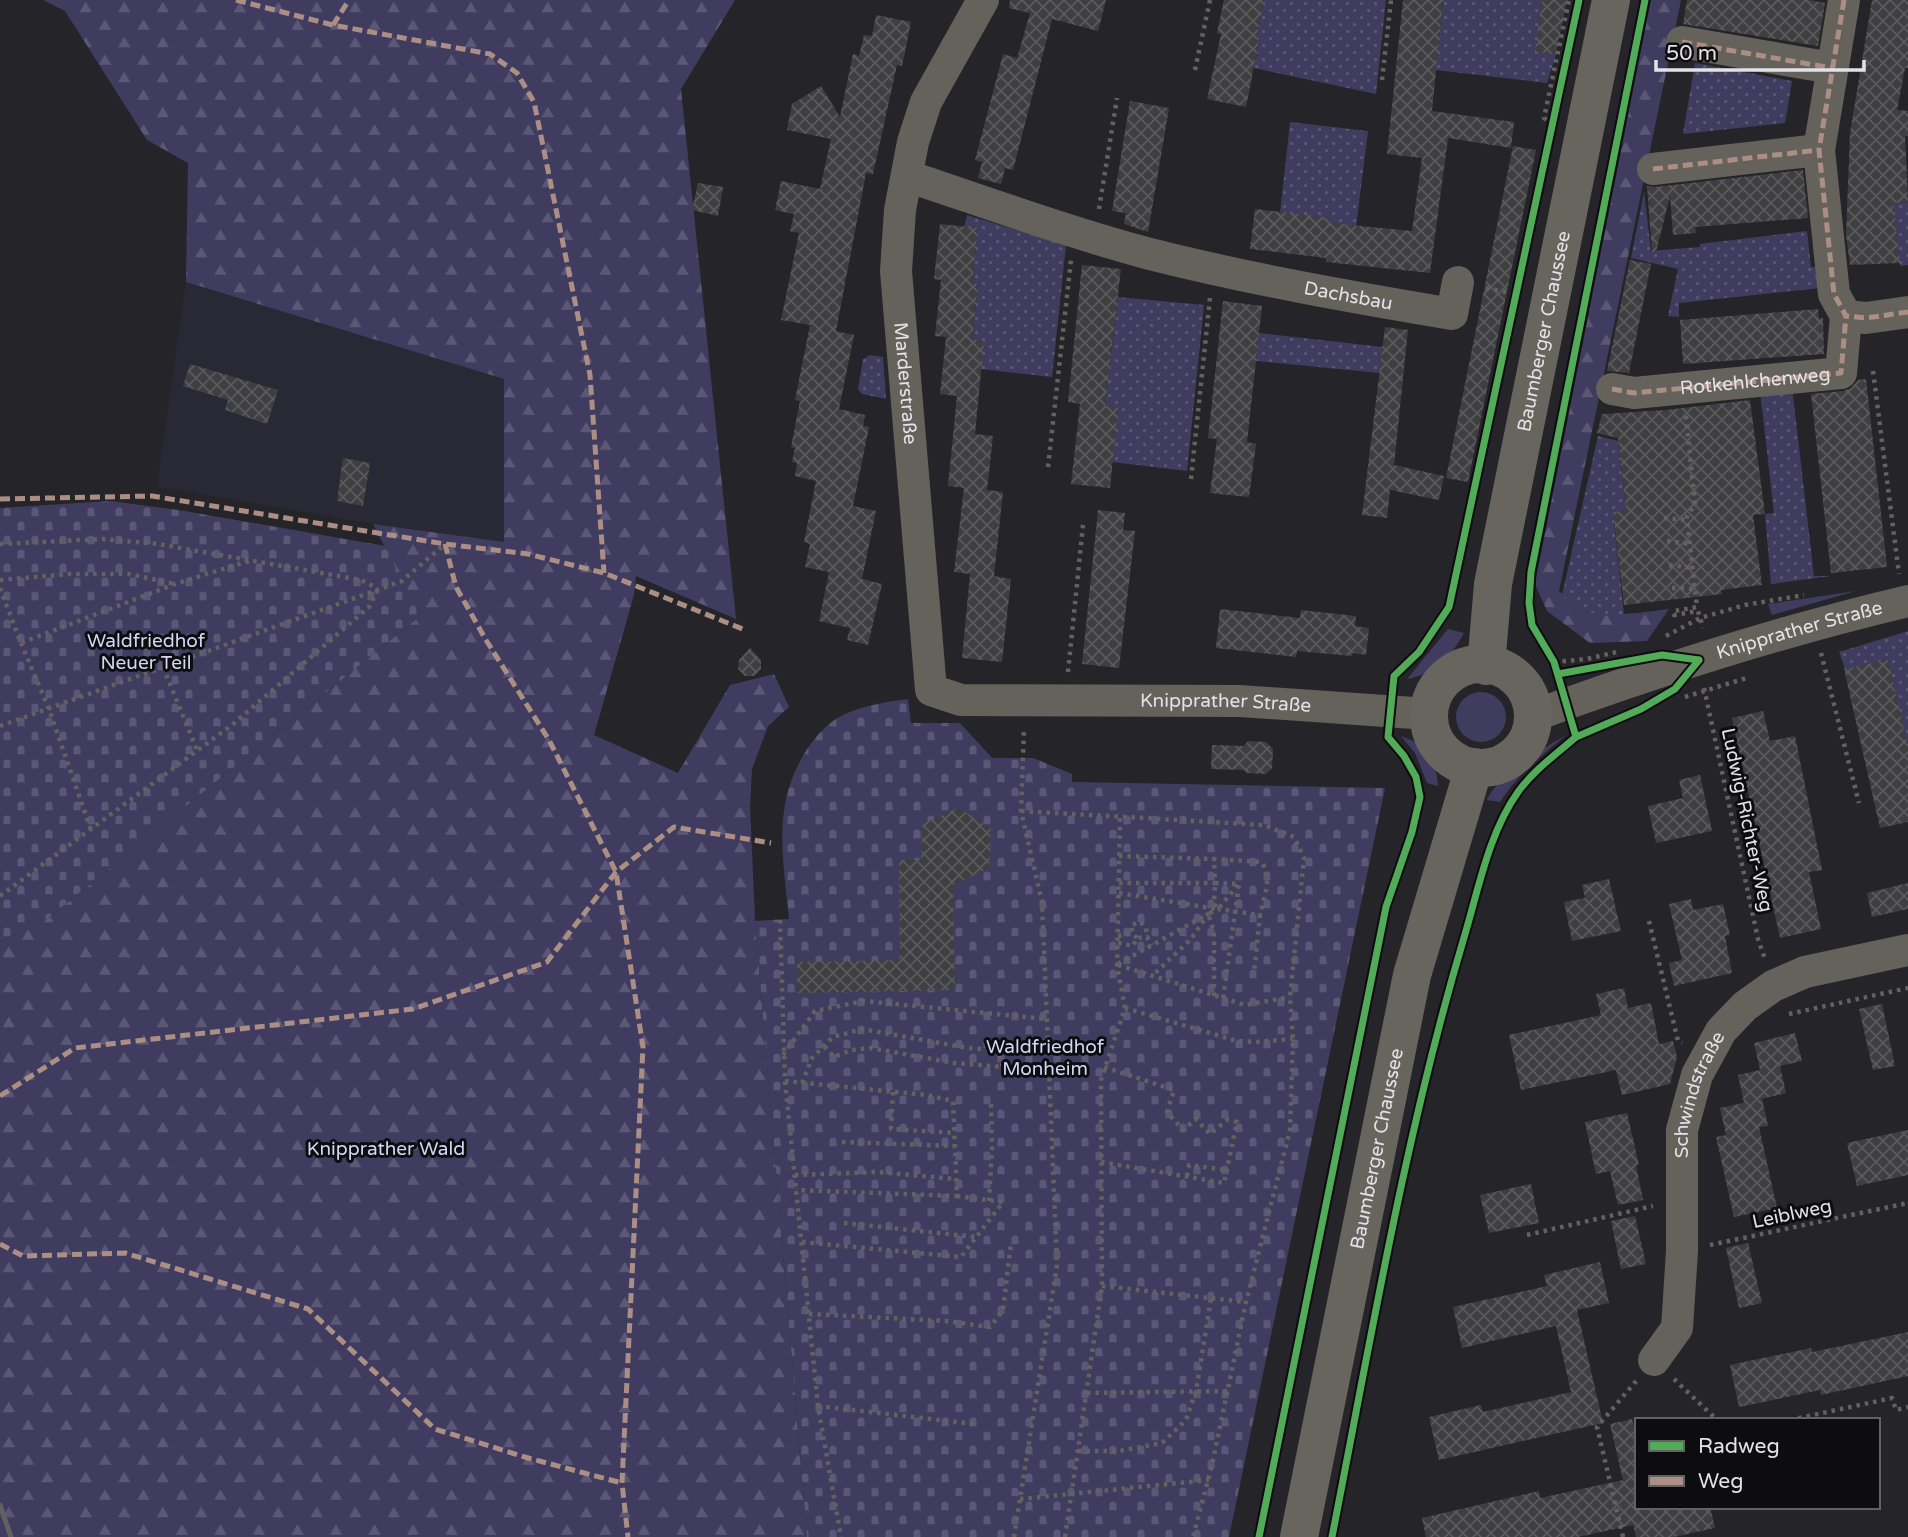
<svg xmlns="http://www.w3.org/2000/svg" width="1908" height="1537" font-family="'Varela Round',sans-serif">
	<defs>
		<pattern id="forest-firs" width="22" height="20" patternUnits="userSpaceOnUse" patternTransform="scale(1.75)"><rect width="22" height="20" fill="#403c60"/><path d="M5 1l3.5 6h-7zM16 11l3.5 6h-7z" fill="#5b5877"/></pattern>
		<pattern id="cemetery-stones" width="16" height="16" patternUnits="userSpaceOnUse" patternTransform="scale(1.75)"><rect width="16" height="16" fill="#403c60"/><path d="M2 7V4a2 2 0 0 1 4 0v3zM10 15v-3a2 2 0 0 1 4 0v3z" fill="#5b5877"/></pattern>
		<pattern id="park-dots" width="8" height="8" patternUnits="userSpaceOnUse" patternTransform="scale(1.75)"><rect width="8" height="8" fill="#403c60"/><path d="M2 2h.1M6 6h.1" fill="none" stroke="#5b5877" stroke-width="1.8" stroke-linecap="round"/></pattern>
		<pattern id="building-cross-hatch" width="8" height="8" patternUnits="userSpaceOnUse" patternTransform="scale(1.75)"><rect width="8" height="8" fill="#3f3f42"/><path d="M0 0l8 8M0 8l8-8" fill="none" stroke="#5a5a5d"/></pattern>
	</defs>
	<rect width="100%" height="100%" fill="#252529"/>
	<path fill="#292935" d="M186,282L504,379V543L373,524L157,486Z"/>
	<path fill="#403c60" d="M1856,591L1772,615L1768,604Z
		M1448,629L1464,633C1451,657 1435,674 1407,679Z
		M1456 717a25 25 0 1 1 50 0a25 25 0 1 1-50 0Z
		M1401,736C1427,745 1436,759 1438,786L1427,783L1415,753Z
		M1565,736C1540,757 1517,775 1500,802L1487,800C1495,782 1508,777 1523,765C1538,753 1547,745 1565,736Z"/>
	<path fill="url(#forest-firs)" d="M43,0H735L681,89L736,619L636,576L634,595L594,735L678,773L730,685L774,674L789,707L768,726L752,769L750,806L755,920L807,1537H0V942L41,924L420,616L373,524L504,542V379L186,282L188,163L147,140L65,11Z
		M1651,0H1681L1559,591C1590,623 1629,614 1669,609L1647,641L1590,643L1547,611L1535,584Z"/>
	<path fill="url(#cemetery-stones)" d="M111,501L185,511L385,546L420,616L41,924L0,942V508Z
		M908,699L911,723H960L992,758H1033L1072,774V782L1385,788L1229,1537H807L755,921L789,919C786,885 779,844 784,811C788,776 812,729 845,714C866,705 886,702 908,699Z"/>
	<path fill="url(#park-dots)" d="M1264,0H1386L1376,94L1254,68L1259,42L1256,41Z
		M1443,0H1542L1536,51L1556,54L1547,83L1436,70Z
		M1695,63L1792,81L1785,123L1683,134Z
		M1290,122L1368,131L1356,227L1329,223L1330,218L1280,213Z
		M1644,192L1651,251L1700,247V244L1807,231L1811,267H1818L1820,288L1679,303V317L1668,316L1678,269L1631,258Z
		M1908,202V265L1900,266L1892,203Z
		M967,215L1066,245L1052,377L981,369L972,340L978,285L972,284L978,228L964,227Z
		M1118,297L1204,305L1187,471L1112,462L1118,409L1105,406Z
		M1259,333L1383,347L1380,373L1256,361Z
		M870,355L883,357L886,399L862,394L858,389L863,359Z
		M1792,387L1814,576H1831L1771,584L1765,514L1774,513L1760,390Z
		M1598,436L1618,441L1626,510L1613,512L1624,615C1600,618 1580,612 1562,595Z
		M1908,631V749L1888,660L1845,669L1839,652Z"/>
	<path fill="url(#building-cross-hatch)" d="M1010,0H1106L1098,31L1052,19L1013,170L1005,168L1001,184L978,178L982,162L975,160L1003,54L1017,58L1030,13L1009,8Z
		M1224,0H1264L1256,41H1259L1246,107L1207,99L1221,34L1217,33Z
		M1403,0H1443L1432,111L1514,122L1511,148L1448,138L1430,273L1326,262V258L1250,249L1255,209L1330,218L1329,223L1412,231L1422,158L1387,154Z
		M1542,0H1567L1556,54L1535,52Z
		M1687,0H1810L1825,3L1818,46L1683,24Z
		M1872,0H1908V68H1905L1897,110L1908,111V136H1905L1908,202L1893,203L1900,263L1850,265L1846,234L1850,133Z
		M876,15L911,22L902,66L897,65L873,174L866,173L836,331L854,335L839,409L865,415L863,426L869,427L853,506L876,511L862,579L882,584L868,645L847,640L850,628L819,621L829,572L805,567L810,544L804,542L816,481L795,476L797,463L792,462L795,448L791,447L800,401L795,400L810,325L781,320L799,233L790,231L794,214L775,210L781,181L820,189L831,139L787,130L792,104L821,86L840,117L853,54L859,56L864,35L872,36Z
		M1130,101L1169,108L1148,232L1124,224L1126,213L1112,211Z
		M1513,146L1536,150L1468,482L1446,478Z
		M1803,170L1808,218L1695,227L1696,233L1673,235L1670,196L1656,252H1652L1647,186L1655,187Z
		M698,183L723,187L718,216L692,210Z
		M940,224L978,228L972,284H978L972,340L984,341L975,434L993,436L987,490L1003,492L994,576L1011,579L1002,662L962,658L970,574L954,572L964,488L948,486L957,396L940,394L946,337L935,336L941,280L934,279Z
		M1630,260L1651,264L1639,323L1629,373L1607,371Z
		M1082,265L1121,269L1105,406L1118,408L1110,488L1071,484L1080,404L1068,402Z
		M1223,301L1262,306L1247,442L1256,444L1249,497L1210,493L1217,439L1208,438Z
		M1818,309L1819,318H1823L1824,354L1683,364L1680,320Z
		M1385,327L1408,330L1394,465L1444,476L1439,500L1390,490L1387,518L1362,515Z
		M190,364L278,390L267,424L225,410L228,400L183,386Z
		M1866,379L1887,567L1831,573L1811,394L1843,391L1851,388L1858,380Z
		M1750,400L1765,514L1753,515L1762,585L1721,590L1722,594L1624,605L1613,512L1626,510L1618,438L1597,433L1602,414L1666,410Z
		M343,458L370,463L363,506L337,501Z
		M1098,510L1125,513L1123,530L1135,531L1119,668L1082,664Z
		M1220,609L1300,618L1301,610L1356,616L1355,626L1369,628L1366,655L1352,653V656L1297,651L1296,657L1216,648Z
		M750,648L761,660V669L754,676H745L738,669L739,660Z
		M1888,660L1908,748V822L1880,828L1844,669Z
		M1763,711L1770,741L1795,736L1822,870L1809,872L1821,929L1780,938L1732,718Z
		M1248,741L1266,742L1273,749L1272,768L1266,774L1247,773L1244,770L1211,769L1212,745L1244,746Z
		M1700,775L1712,831L1656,843L1648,806L1683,798L1679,780Z
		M958,808L991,828L989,868L953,885L955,990L797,993V962L900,960L899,860L921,859L923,824Z
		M1609,879L1621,931L1572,941L1564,902L1585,898L1582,885Z
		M1908,883V909L1872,917L1867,893Z
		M1691,899L1693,910L1723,904L1730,935L1725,936L1732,973L1674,986L1669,963L1682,960L1669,904Z
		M1624,988L1628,1008L1651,1003L1659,1044L1673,1041L1677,1057L1670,1084L1622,1095L1616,1070L1521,1090L1509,1035L1601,1015L1596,994Z
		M1882,1004L1895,1066L1873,1070L1859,1009Z
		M1795,1033L1802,1061L1780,1066L1786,1093L1744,1103L1738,1075L1760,1070L1754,1043Z
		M1762,1099L1768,1126L1759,1127L1777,1208L1734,1217L1716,1137L1726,1135L1720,1108Z
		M1627,1113L1639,1165H1636L1643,1200L1618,1205L1610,1171L1596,1174L1585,1122Z
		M1908,1130V1175L1857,1186L1847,1143Z
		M1531,1184L1539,1223L1489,1233L1480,1195Z
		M1635,1216L1646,1264L1621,1269L1611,1221Z
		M1748,1243L1762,1303L1739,1308L1726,1248Z
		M1600,1262L1609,1303L1577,1310L1603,1423L1439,1460L1429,1417L1481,1405L1483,1412L1571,1392L1556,1326L1462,1348L1453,1307L1547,1286L1544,1275Z
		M1908,1332V1376L1821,1395L1820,1390L1739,1407L1730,1365L1811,1348L1812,1352Z
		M1632,1419L1637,1441V1507H1710L1715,1528L1674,1537H1636L1633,1525L1578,1537H1426L1422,1518L1539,1491L1540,1498L1623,1480L1610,1424Z"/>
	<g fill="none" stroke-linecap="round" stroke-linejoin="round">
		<path stroke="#646160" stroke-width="4.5" stroke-dasharray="3.5 5" stroke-linecap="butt" d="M1195,70L1210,0
			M1382,80L1391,0
			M1553,125L1544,118L1569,0
			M1099,209L1117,98
			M1486,288L1516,294
			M1873,371L1899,574
			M1686,416L1695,504L1687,516V520L1697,607L1674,611V615L1698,611L1703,628
			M1048,467L1071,260
			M1191,479L1210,298
			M1664,518L1687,520
			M1667,541L1690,544
			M0,544L103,539L158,544L361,580L377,588
			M1669,565L1693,568
			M0,580L70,574H129L175,584
			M0,588L21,643L175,584L252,560
			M1672,588L1695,589
			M1666,636L1700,618L1745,605L1804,595
			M21,643L49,709L91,830
			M1821,653L1859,803
			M1554,662L1587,659L1621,651
			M163,667L197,750
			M1068,672L1083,525
			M1704,688L1758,939L1765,959
			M1685,697L1750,677
			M0,726L402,581L445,544
			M1021,811L1264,825L1294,837L1304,858L1290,997L1293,1039L1290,1130L1246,1302L1212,1465L1193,1537
			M1119,856L1214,859
			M1119,883H1215L1214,859L1261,862C1273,876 1264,898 1260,915
			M1215,883L1239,884L1218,909L1214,904Z
			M1119,893L1217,909
			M0,896L232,725L369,607L378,589
			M780,920L785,1081L818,1406L841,1537
			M1649,921L1678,1041L1682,1043
			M1118,936L1132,933
			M1137,938L1132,933L1131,925L1140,922L1146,927L1147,937
			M1118,943L1133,946L1137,938L1147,937L1152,945
			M1118,964L1208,914L1191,939L1152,976
			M1118,965L1245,1005L1290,997
			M1214,996V932L1208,914L1218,909L1260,915L1254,973
			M1223,998L1239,884
			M1125,1008L1237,1041L1255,1042L1293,1039
			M1789,1014L1908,988
			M783,1055L815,1011L864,1001L1046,1019
			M785,1081L927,1095L953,1101L957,1196L796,1190
			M802,1083L812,1058L833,1037L862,1029L968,1048L998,1050L1003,1067L954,1063L871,1048L851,1050L834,1057L824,1046
			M893,1092L891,1129L954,1133
			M842,1142L955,1146
			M1101,1162L1224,1183L1237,1122L1227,1120L1210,1134L1196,1119L1183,1130L1167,1112L1174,1090L1104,1067
			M795,1175L877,1172L956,1179
			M1187,1176L1189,1165L1226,1170
			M989,1201L992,1148L991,1102
			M844,1223L976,1237
			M1527,1235L1653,1206
			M802,1242L961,1257L1003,1202L957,1196
			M1710,1245L1908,1203
			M1102,1286L1246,1302
			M809,1314L946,1321L990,1327L1003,1310L1011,1243
			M1674,1379L1717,1420
			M1087,1393L1228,1391
			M818,1406L974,1424
			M1790,1420L1892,1398L1896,1410L1908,1407
			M1078,1451H1119L1162,1443L1186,1420L1196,1391L1211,1299
			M1020,1499L1209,1480
			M1014,1537L1057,1265L1042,902L1021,811L1024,730
			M1065,1537L1102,1286L1101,1080L1125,1008L1117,965L1120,818
			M1623,1537L1597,1427L1637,1380"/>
		<g stroke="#65615b" stroke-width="32">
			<path id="s1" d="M983,0L926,102L913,142L900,210L896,271L931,690L961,700L1240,701L1428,714"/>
			<path d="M1844,0L1819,150L1834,294L1846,316L1866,318L1908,312"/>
			<path d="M1682,42L1832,68"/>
			<path d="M1653,169L1819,150"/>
			<path id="s2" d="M907,176C988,203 1068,232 1150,254C1249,279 1351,297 1452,314L1458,282"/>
			<path d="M1612,389L1634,393L1841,373L1846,316"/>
			<path id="s3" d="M1533,716C1656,671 1781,631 1908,601"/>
			<path id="s4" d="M1654,1360L1677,1328L1682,1251V1130L1697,1075L1721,1031L1745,1006L1773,986L1805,972L1908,950"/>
		</g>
		<g stroke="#68645e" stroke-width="38">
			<circle cx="1481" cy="716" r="52"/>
			<path id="s5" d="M1486,666L1493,584L1611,0"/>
			<path id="s6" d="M1299,1537L1412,975L1474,767"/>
		</g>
		<path stroke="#63615f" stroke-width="5" d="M0,1505L11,1537"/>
		<g stroke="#ac8f84" stroke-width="5" stroke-dasharray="10 5" stroke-linecap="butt">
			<path d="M236,0L333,25L490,54L517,73L534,102L590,375L604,573"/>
			<path d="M1844,0L1819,150L1834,294L1846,316L1866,318L1908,312"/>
			<path d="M333,25L349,0"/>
			<path d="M1682,42L1832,68"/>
			<path d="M1653,169L1819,150"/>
			<path id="s7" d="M1612,389L1634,393L1841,373L1846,316"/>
			<path d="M0,499L152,496L445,544L528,554L604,573L745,630"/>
			<path d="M445,544L456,587L486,640L549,740L616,872L643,1047L622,1483L628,1537"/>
			<path d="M0,1096L75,1048L413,1009L547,962L616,872L674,827L771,843"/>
			<path d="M0,1244L23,1256L125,1253L308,1309L435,1429L528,1458L622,1483"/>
		</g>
		<defs>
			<path id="cycleway" d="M1558,674L1662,655L1699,660
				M1576,737L1641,709L1675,689L1699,660
				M1259,1537L1386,907L1412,832L1420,797L1416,777L1404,756L1388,737L1394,676L1419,652L1449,607L1579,0
				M1332,1537C1371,1338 1405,1136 1463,941C1478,892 1488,834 1518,792C1533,771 1556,754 1576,737L1554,662L1532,625L1529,603L1531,572L1645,0"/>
		</defs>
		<use href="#cycleway" stroke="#0d0d10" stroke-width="11"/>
		<use href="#cycleway" stroke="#51ab58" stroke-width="7"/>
	</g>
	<g text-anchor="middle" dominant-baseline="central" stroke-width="6" stroke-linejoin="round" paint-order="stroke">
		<g font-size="19" fill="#e2e2e7" stroke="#0d0d10">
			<text stroke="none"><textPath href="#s2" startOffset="458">Dachsbau</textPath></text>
			<text stroke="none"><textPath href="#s5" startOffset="340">Baumberger Chaussee</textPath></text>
			<text stroke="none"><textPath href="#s7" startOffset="144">Rotkehlchenweg</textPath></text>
			<text stroke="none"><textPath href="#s1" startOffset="402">Marderstraße</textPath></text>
			<text stroke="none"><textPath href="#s3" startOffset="280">Knipprather Straße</textPath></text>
			<text stroke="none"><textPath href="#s1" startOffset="1006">Knipprather Straße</textPath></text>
			<text transform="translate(1747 820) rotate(78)">Ludwig-Richter-Weg</text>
			<text stroke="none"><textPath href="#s4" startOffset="276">Schwindstraße</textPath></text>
			<text stroke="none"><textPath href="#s6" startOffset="396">Baumberger Chaussee</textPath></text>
			<text transform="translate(1792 1214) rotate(-12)">Leiblweg</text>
		</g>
		<g font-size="19" fill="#d5d4f5" stroke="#0d0d10">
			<text x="146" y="641">Waldfriedhof<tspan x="146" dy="22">Neuer Teil</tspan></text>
			<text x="1045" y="1047">Waldfriedhof<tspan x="1045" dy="22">Monheim</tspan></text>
			<text x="386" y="1149">Knipprather Wald</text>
		</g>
	</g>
	<rect x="1635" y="1418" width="245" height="91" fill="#0d0d10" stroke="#626266" stroke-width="2"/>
	<rect x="1649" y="1441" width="35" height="10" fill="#51ab58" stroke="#626266" stroke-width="2"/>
	<text x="1698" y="1453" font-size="21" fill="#e2e2e7">Radweg</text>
	<rect x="1649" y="1476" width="35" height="10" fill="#ac8f84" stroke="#626266" stroke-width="2"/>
	<text x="1698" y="1488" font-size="21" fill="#e2e2e7">Weg</text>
	<path d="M1656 60v10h208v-10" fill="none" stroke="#e2e2e7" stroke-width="3.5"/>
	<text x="1666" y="60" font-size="21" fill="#e2e2e7" stroke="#0d0d10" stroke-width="5" paint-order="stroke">50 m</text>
</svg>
